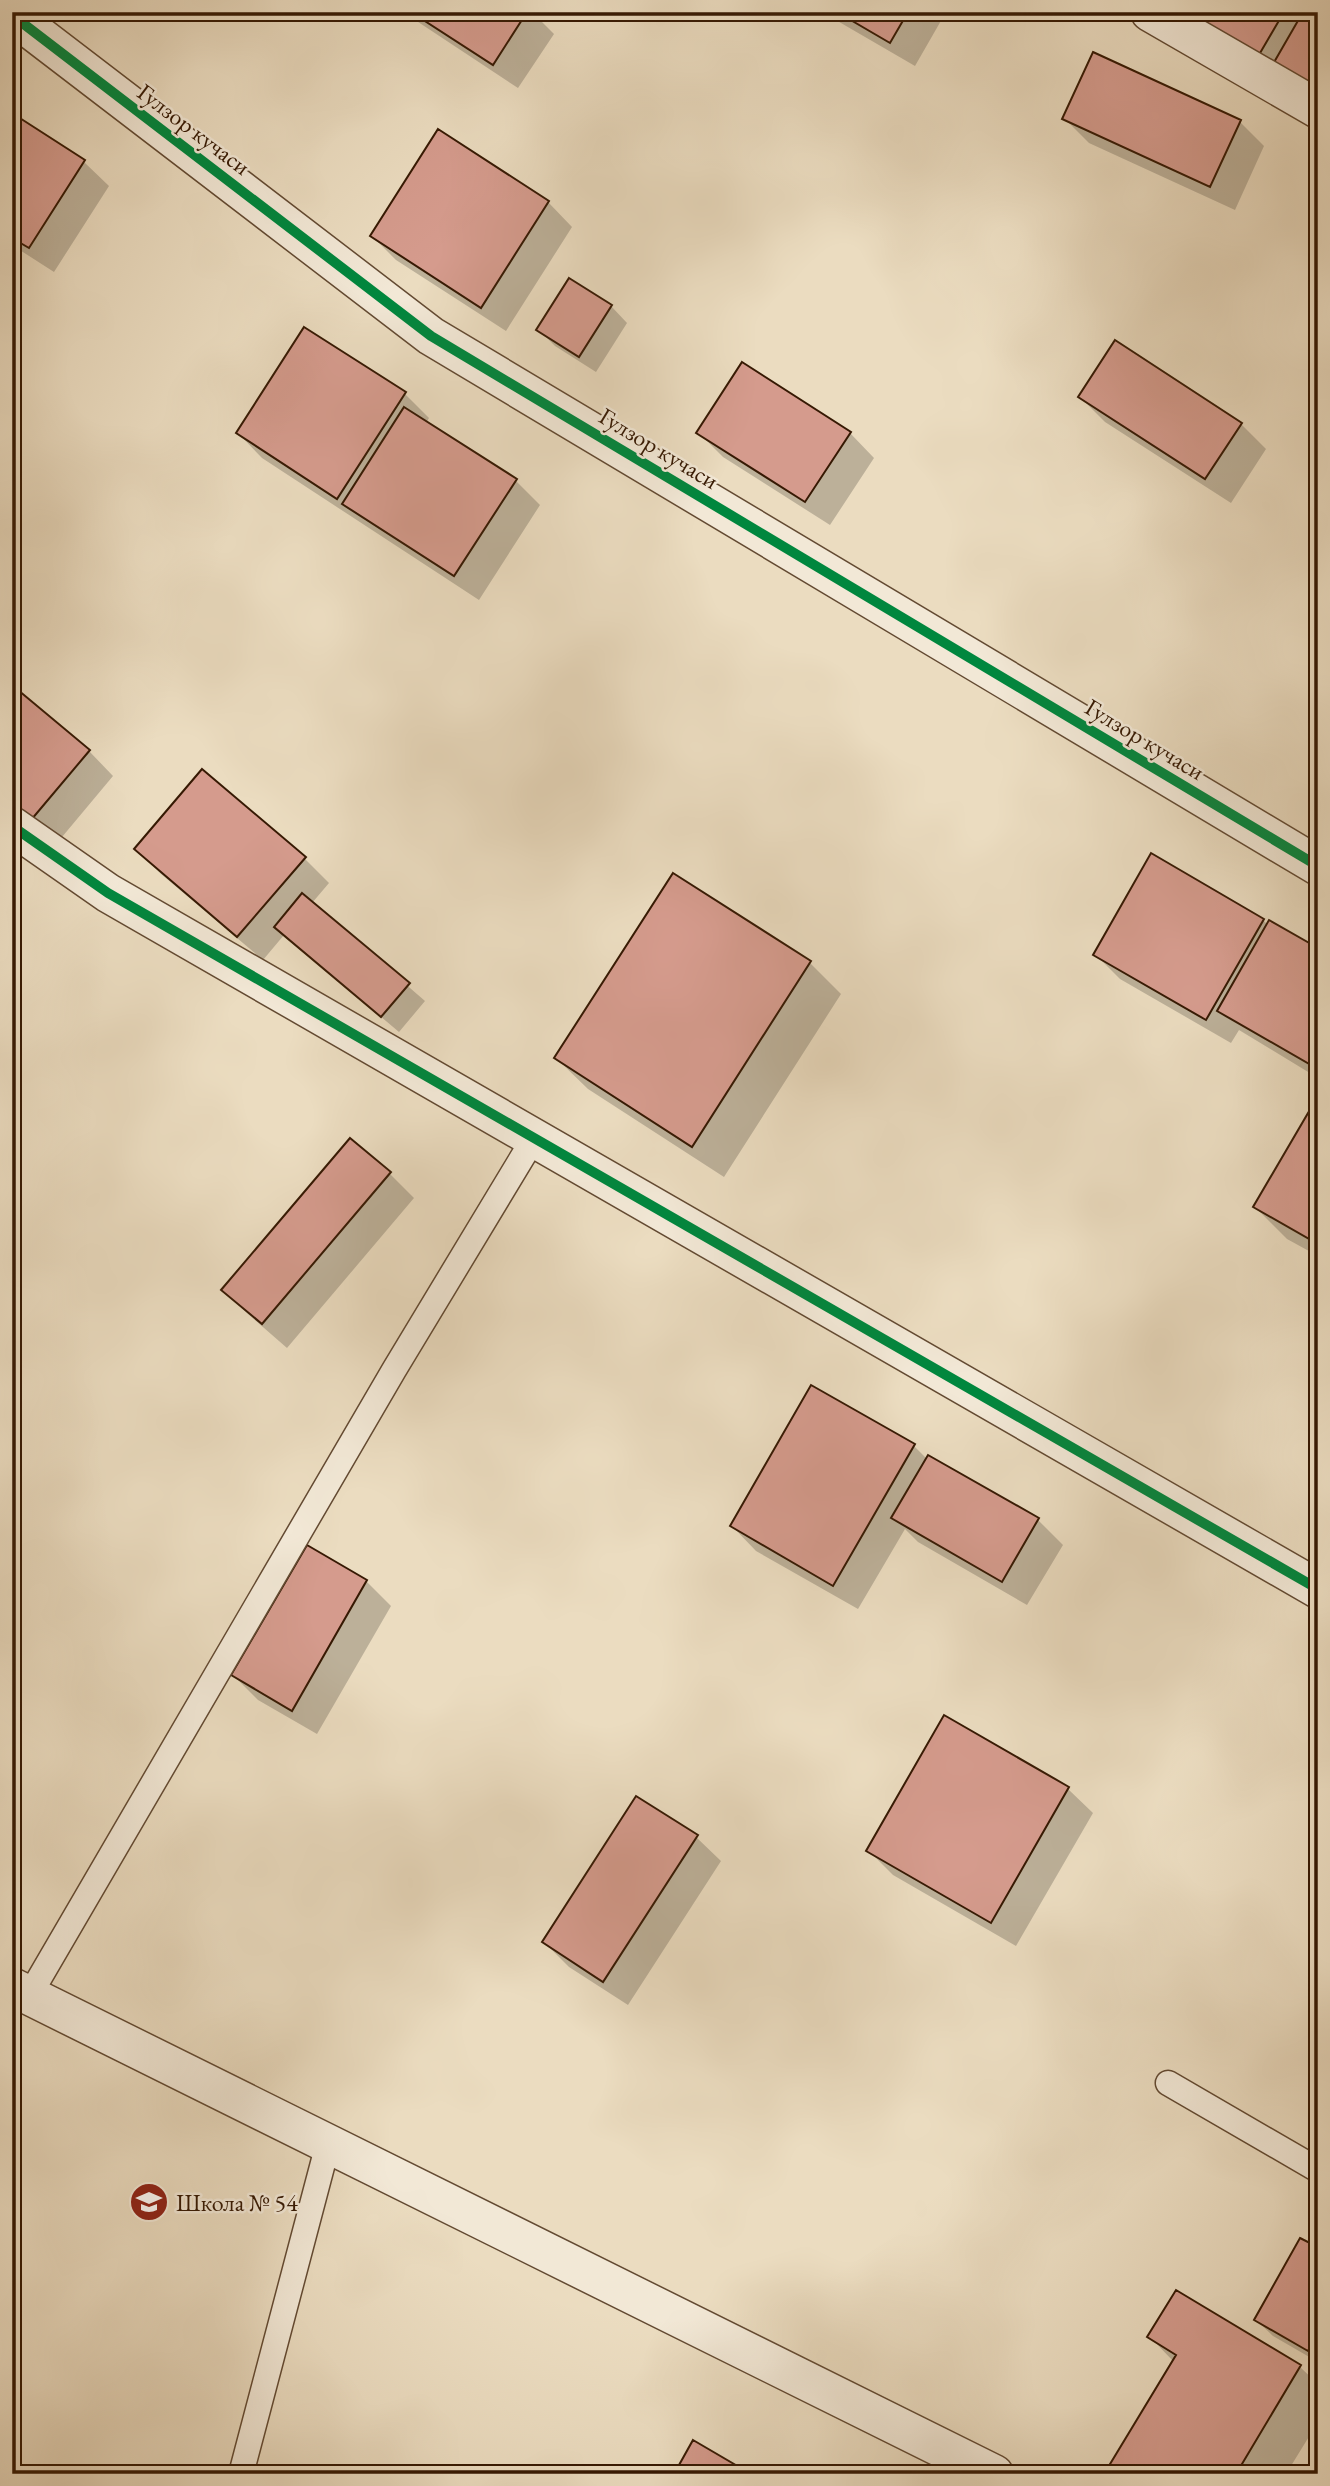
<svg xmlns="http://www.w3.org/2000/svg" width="1330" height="2486" font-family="'EB Garamond',serif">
	<rect width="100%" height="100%" fill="#ebdcc0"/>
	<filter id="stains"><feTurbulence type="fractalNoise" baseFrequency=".00286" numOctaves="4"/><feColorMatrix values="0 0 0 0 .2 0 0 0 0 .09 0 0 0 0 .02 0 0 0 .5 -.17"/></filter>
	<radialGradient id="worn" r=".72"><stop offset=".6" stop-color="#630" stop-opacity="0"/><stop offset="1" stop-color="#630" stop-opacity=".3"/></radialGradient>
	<path fill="#0003" d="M403,12H532L554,34L518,88Z
		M822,12H946L915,66Z
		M1158,12H1318V108Z
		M12,115L84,162L109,186L54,272L12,245Z
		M1064,118L1240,122L1264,146L1235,210L1089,143Z
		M548,202L572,227L506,331L396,260L372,236Z
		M611,306L627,323L596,372L555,346L538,329Z
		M405,394L429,418L426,423L515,480L540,505L479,600L262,458L238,433Z
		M1080,397L1241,424L1266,449L1231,503L1105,422Z
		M699,433H850L874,458L830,525L723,457Z
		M89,751L113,776L52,849L12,816Z
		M137,849L304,858L329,883L312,903L425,1001L399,1032L284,935L263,960L161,874Z
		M1263,920L1268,925L1318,950V1078L1239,1030L1231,1043L1120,979L1095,954Z
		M810,963L841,994L724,1177L588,1089L556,1058Z
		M1318,1099V1256L1287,1239L1255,1207Z
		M389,1173L414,1198L287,1348L248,1314L223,1290Z
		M914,1446L928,1460L1038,1520L1063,1545L1027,1605L918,1542L905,1529L858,1609L756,1551L732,1526Z
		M366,1581L391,1606L317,1734L258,1700L233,1675Z
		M945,1718L1068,1789L1093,1813L1016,1946L893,1875L868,1850Z
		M696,1837L721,1861L628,2005L569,1967L544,1942Z
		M1318,2249V2362L1273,2336L1256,2320Z
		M1176,2292L1300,2367L1318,2384V2422L1286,2474H1106L1174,2362L1150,2337Z"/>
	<path fill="#d59b8d" stroke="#361903" stroke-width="2" d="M411,12H527L493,65Z
		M837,12H908L890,43Z
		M1173,12H1284L1256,60Z
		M1303,12H1318V99L1269,71Z
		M1093,52L1241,120L1210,187L1062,119Z
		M12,113L85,160L29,248L12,238Z
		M438,129L549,201L481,308L370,236Z
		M569,278L612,305L579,357L536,330Z
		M304,327L406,392L337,499L236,433Z
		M1115,340L1242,423L1205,479L1078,397Z
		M742,362L851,432L805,502L696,433Z
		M404,407L517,479L454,576L342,504Z
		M12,685L90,750L26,826L12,814Z
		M202,769L306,857L237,937L134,849Z
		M1151,853L1264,919L1206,1020L1093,955Z
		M673,873L811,961L692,1147L554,1058Z
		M302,893L410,983L381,1017L274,927Z
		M1269,920L1318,948V1069L1217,1011Z
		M1318,1096V1244L1253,1207Z
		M350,1138L391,1172L262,1324L221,1290Z
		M811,1385L915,1444L833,1586L730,1526Z
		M928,1455L1039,1518L1002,1582L891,1518Z
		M307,1545L367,1580L292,1711L231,1675Z
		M944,1715L1069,1787L991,1923L866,1851Z
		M636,1796L698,1835L603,1982L542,1942Z
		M1300,2238L1318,2247V2334L1308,2351L1254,2320Z
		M1176,2290L1301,2365L1236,2474H1104L1176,2355L1147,2337Z
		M693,2440L751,2474H674Z"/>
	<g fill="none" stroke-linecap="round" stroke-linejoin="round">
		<defs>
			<path id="service" d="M29,1996L394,1370L534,1138
				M1168,2083L1318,2170
				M241,2474L328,2144"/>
			<path id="minor" d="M1150,12L1318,109
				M12,15L431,336L1318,866
				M12,826L108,893L1318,1589
				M12,1987L994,2474"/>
		</defs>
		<use href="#service" stroke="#634a32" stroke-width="27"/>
		<use href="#minor" stroke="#634a32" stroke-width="41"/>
		<use href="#service" stroke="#f2e8d6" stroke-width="24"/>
		<use href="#minor" stroke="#f2e8d6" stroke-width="38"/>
		<defs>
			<path id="cycleway" d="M12,15L431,336L1318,866
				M12,826L108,893L1318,1589"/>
		</defs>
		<use href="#cycleway" stroke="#f2e8d6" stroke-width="15"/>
		<use href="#cycleway" stroke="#00873e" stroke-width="10"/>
	</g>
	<defs>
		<symbol id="school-disc" viewBox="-11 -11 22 22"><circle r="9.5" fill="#8f2418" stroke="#f2e8d6"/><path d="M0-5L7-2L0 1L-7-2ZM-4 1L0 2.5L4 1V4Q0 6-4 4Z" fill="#fff"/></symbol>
	</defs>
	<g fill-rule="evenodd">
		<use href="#school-disc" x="127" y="2180" width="44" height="44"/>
	</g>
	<g text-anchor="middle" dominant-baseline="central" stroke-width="5" stroke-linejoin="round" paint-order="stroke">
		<g font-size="24" fill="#361903" stroke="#f2e8d6">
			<text transform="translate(194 129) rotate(37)">Гулзор кучаси</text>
			<text transform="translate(659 448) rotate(31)">Гулзор кучаси</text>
			<text transform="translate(1145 739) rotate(31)">Гулзор кучаси</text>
		</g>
		<g font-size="24" fill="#361903" stroke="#f2e8d6" text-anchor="start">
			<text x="176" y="2202">Школа № 54</text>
		</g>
	</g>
	<rect width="1330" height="2486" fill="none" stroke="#ebdcc0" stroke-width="42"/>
	<rect x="14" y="14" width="1302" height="2458" fill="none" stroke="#361903" stroke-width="3.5"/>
	<rect x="21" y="21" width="1288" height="2444" fill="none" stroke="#361903" stroke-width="2"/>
	<rect width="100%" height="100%" filter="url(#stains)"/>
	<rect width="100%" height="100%" fill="url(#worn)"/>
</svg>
